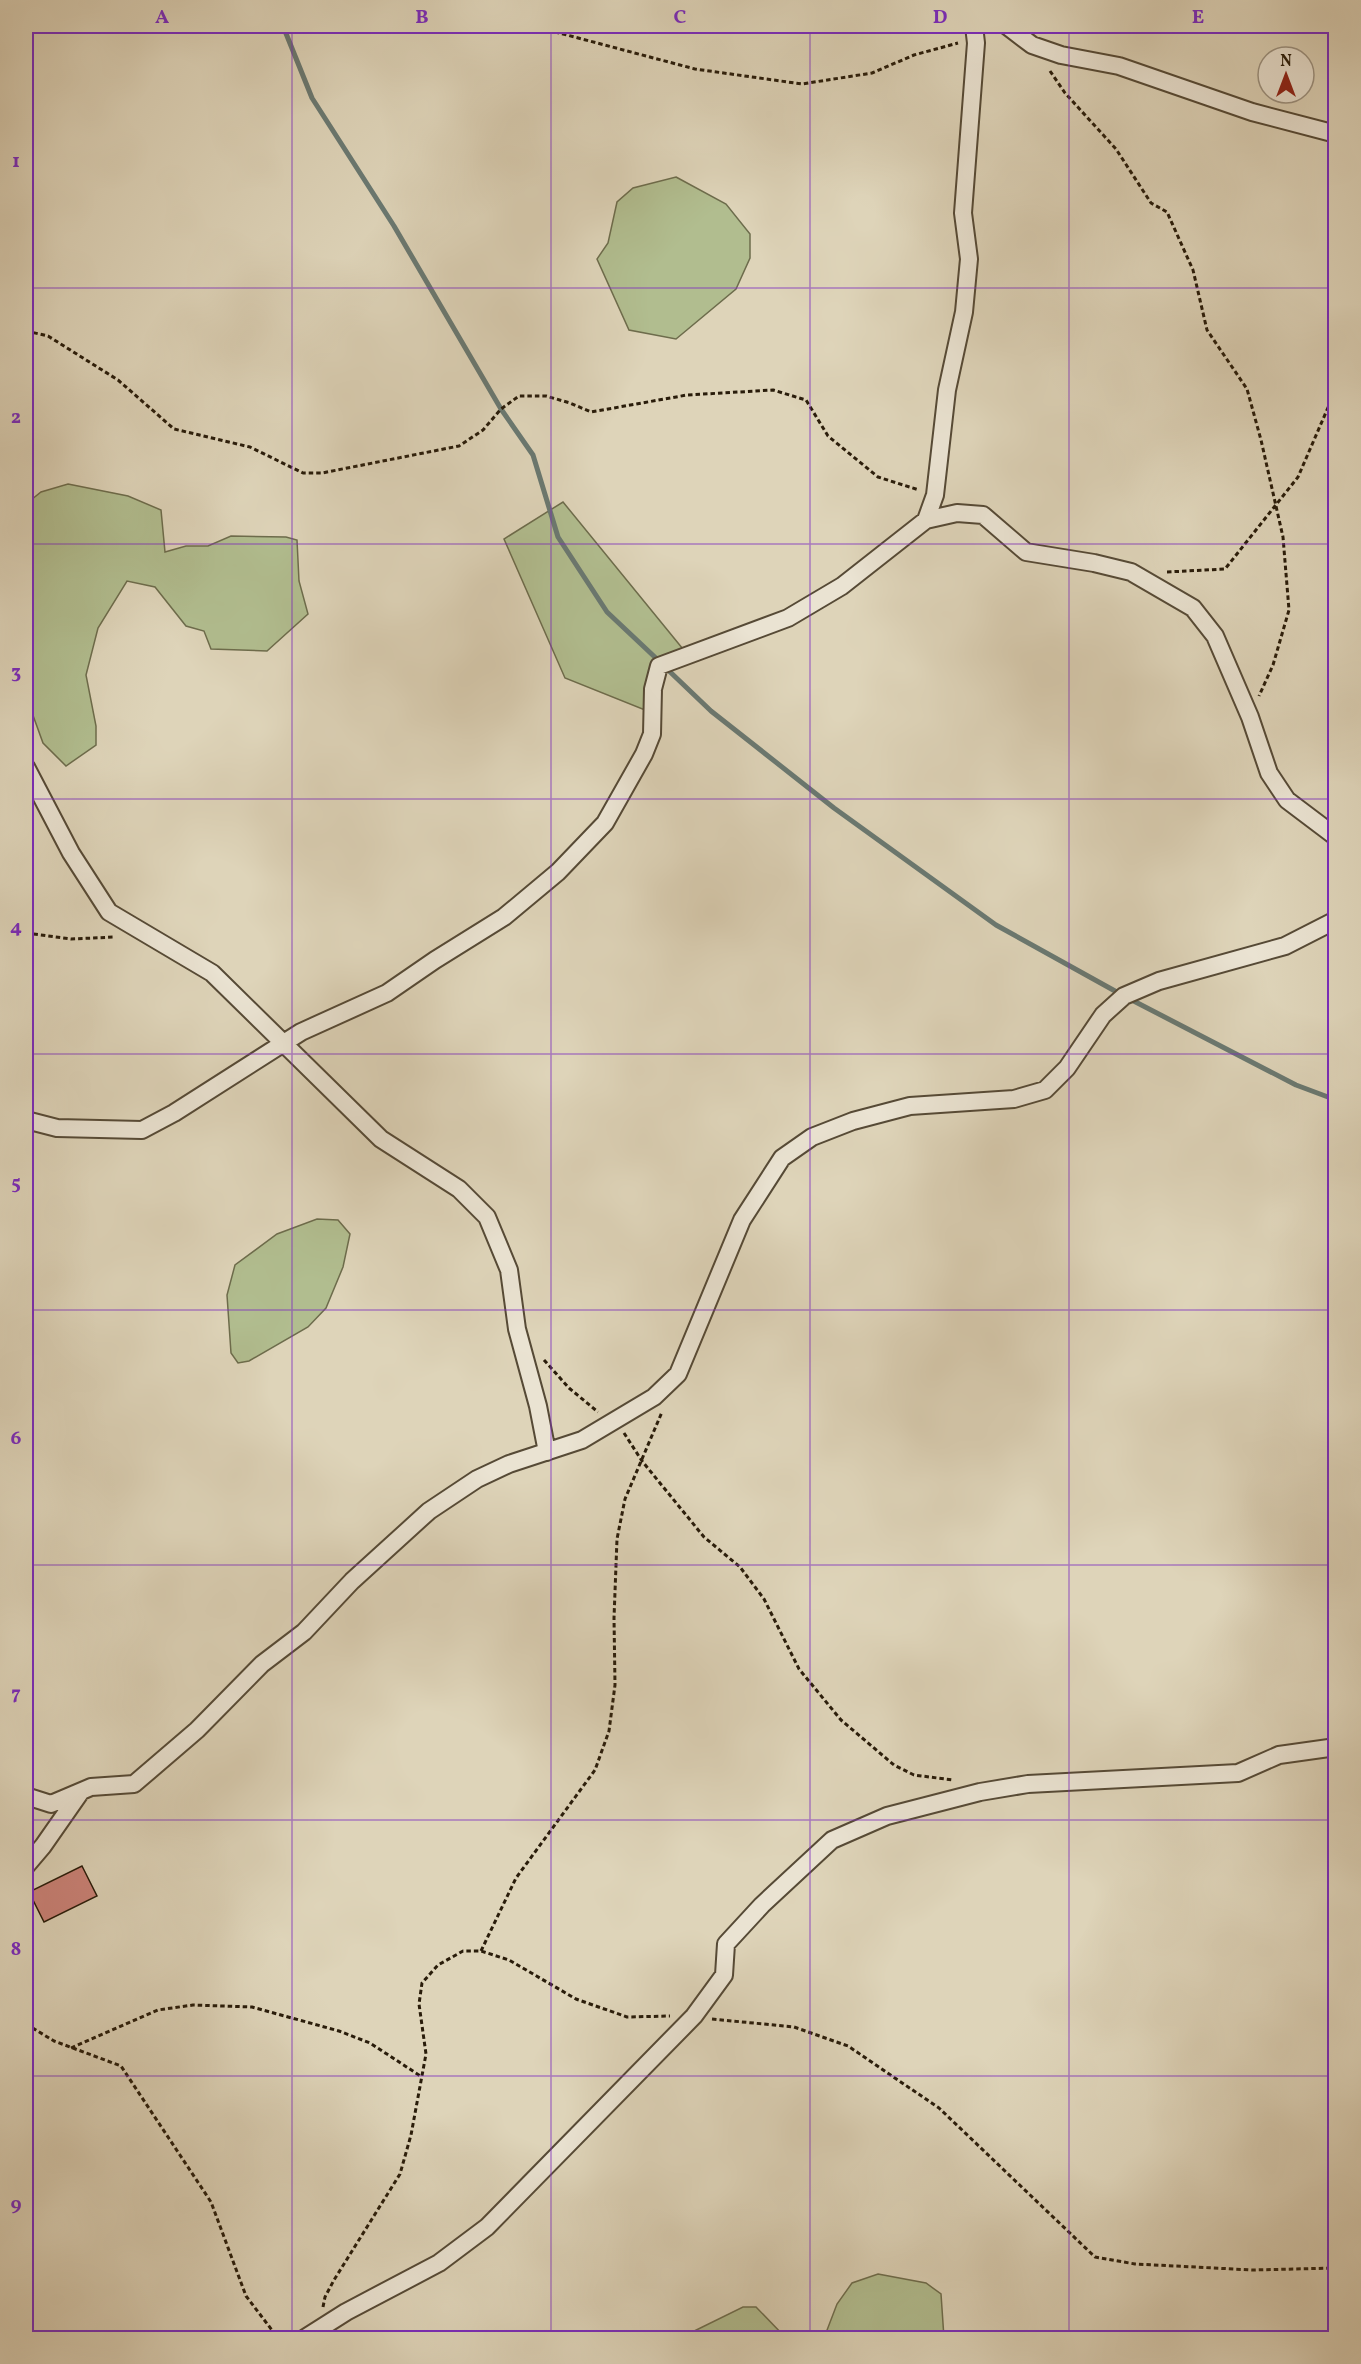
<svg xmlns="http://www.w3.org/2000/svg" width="1361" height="2364" font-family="Vollkorn,serif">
	<rect width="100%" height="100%" fill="#ded4b9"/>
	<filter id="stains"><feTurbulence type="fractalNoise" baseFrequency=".00333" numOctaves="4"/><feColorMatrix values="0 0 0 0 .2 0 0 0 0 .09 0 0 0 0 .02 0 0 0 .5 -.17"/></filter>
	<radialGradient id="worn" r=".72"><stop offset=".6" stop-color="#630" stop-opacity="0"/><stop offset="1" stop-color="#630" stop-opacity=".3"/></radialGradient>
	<path fill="#b1bd8f" stroke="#6d6c4c" stroke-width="1.5" d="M676,177L726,204L750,234V258L736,289L676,339L629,330L597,259L608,243L617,202L633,188Z
		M68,484L128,496L161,510L165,552L186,546H208L231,536L286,537L297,540L299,581L308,614L267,651L211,649L204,631L186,626L155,587L127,581L98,628L86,675L96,726V745L66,766L43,743L26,696V504L41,492Z
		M563,502L687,654L659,666L645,710L565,678L504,539Z
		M317,1219L338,1220L350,1234L343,1267L326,1308L308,1327L249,1361L238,1363L231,1353L227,1295L235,1265L277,1234Z
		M878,2274L926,2283L941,2294L944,2338H824L837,2304L852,2283Z
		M743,2307H756L786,2338H680Z"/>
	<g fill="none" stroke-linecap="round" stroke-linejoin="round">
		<path stroke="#6a7972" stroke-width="5" d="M283,26L312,98L394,226L501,409L533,455L558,537L607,612L659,661
			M666,668L711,711L834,808L996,925L1124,996L1296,1085L1336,1100"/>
	</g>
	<path fill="#cb8379" stroke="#291c0a" stroke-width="1.5" d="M82,1866L97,1896L44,1922L29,1892Z"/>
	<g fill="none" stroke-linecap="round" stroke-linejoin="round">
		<defs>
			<path id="minor" d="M1007,26L1032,45L1061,55L1119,66L1252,112L1336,134
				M926,520L935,495L947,390L964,312L969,259L963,213L976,43L974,26
				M26,767L71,853L109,912L212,973L381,1139L459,1189L487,1217L509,1270L517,1329L538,1406L547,1452
				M26,1120L57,1128L142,1130L174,1113L301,1032L387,993L435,960L504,917L558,872L605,823L644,754L652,734L653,689L659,666L788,618L842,586L926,520L957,513L983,515L1026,552L1094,563L1131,572L1193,608L1215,636L1250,717L1269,773L1287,800L1336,837
				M26,1796L51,1804L91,1787L134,1784L197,1730L262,1664L304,1632L352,1581L429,1511L477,1479L509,1464L582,1440L654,1397L678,1374L742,1220L782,1158L812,1137L853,1121L910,1106L1014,1099L1045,1090L1067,1068L1103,1015L1124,996L1159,981L1285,946L1336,920
				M26,1866L43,1846L80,1793
				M305,2338L346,2312L439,2263L487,2227L694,2016L724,1975L726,1944L762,1905L832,1840L887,1816L980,1792L1028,1784L1238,1773L1279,1755L1336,1747"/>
		</defs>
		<use href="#minor" stroke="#564a36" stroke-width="20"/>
		<path stroke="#291c0a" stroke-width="3" stroke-dasharray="4.5 3" stroke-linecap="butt" d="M533,26L695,69L802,84L872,73L914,55L958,43
			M1050,71L1065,93L1116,149L1151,203L1167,212L1193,270L1207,330L1247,389L1261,440L1283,537L1289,610L1273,665L1259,696
			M26,331L48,336L118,380L174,429L250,447L303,473H322L459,446L483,430L501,409L519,396H546L570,403L591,412L687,395L773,390L806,400L828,436L878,477L919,490
			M1167,572L1225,569L1298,477L1330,403L1336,367
			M26,933L71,939L115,937
			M544,1360L569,1388L598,1412
			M624,1433L642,1461L704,1537L740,1567L764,1599L799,1669L841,1720L894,1765L914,1775L953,1780
			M481,1951L516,1878L595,1770L609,1731L615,1685L614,1618L617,1539L625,1499L662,1412
			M712,2019L794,2027L848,2046L939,2108L1095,2257L1135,2264L1253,2270L1336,2268
			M26,2024L54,2041L121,2066L211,2202L246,2296L278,2338
			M71,2048L158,2010L193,2005L252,2007L339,2031L370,2043L422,2077
			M323,2307L325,2297L334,2280L400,2174L411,2135L426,2054L419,2004L422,1983L438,1965L463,1951H481L509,1960L576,1999L627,2017L670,2016"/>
		<use href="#minor" stroke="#eae3d2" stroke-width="16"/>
	</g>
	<path fill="none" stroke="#7b2cbf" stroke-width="1.5" stroke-opacity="0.55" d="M292,26V2338M551,26V2338M810,26V2338M1069,26V2338M26,288H1336M26,544H1336M26,799H1336M26,1054H1336M26,1310H1336M26,1565H1336M26,1820H1336M26,2076H1336"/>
	<rect width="1361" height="2364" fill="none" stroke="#ded4b9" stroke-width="66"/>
	<g transform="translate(1286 75)"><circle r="28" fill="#eae3d2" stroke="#9d9382" stroke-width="1.5"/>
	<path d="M0-4.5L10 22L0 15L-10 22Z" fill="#8f2418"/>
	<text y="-9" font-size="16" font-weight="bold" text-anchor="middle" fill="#291c0a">N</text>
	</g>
	<rect x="33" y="33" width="1295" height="2298" fill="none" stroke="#7b2cbf" stroke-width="2"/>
	<g font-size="20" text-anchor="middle" font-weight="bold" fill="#7b2cbf">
		<text x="162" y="23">A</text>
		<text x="422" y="23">B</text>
		<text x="680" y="23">C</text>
		<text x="940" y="23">D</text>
		<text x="1198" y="23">E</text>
		<text x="16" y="167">1</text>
		<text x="16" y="423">2</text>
		<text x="16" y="678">3</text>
		<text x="16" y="933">4</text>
		<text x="16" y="1189">5</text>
		<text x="16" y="1444">6</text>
		<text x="16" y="1699">7</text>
		<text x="16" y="1955">8</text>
		<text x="16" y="2210">9</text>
	</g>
	<rect width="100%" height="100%" filter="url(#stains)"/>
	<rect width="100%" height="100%" fill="url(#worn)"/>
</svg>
